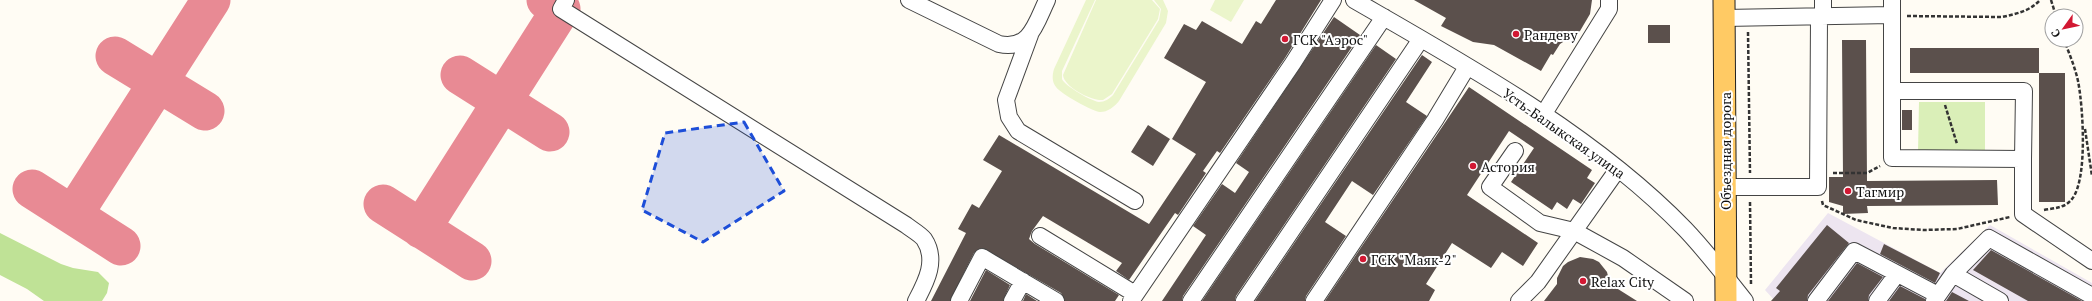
<svg xmlns="http://www.w3.org/2000/svg" width="2092" height="301" font-family="'PT Serif',serif">
	<rect width="100%" height="100%" fill="#fffcf4"/>
	<path fill="#ede5f0" d="M1828,213L1940,273L1990,225L2092,283V301H1775L1765,290Z"/>
	<path fill="#daefb8" d="M1919,102H1985V152H1918Z"/>
	<path fill="#bfe296" d="M0,233L61,264L73,268L98,272L109,283L107,293L102,301H44L27,289L0,275Z"/>
	<path fill="#ebf5cb" d="M1086,0H1095L1062,71V79C1065,86 1091,101 1099,102C1105,102 1109,99 1113,95L1159,20L1161,9L1154,0H1163L1168,11L1166,23L1119,101C1114,107 1108,112 1100,112C1092,111 1061,94 1056,87C1052,82 1052,76 1054,69Z
		M1096,0H1152L1160,9L1158,19L1112,94L1103,100C1091,101 1064,87 1063,75Z
		M1215,0H1244L1231,22L1210,10Z"/>
	<g fill="none" stroke-linecap="round" stroke-linejoin="round">
		<path stroke="#e88a94" stroke-width="39" d="M115,56L205,111
			M460,75L550,132
			M32,189L121,246
			M383,204L472,261
			M73,215L211,0
			M421,229L561,9L546,0"/>
	</g>
	<path fill="#5b504c" d="M1276,0H1321L1285,58L1220,153L1217,151L1203,171L1206,173L1178,215L1175,213L1129,280L1116,271L1122,263L1043,216L1032,231L1029,239L1035,244L1119,295L1115,301H1065L1061,293L982,248L974,253L950,301H931L966,233L958,229L972,204L979,208L1002,171L983,160L999,135L1149,224L1196,154L1172,139L1206,82L1164,58L1184,24L1196,30L1202,21L1242,44L1256,21L1261,24Z
		M1414,0H1592L1590,14L1580,31L1560,44L1553,55L1551,54L1541,71L1494,45L1473,42L1441,26L1446,18Z
		M1334,17L1360,35L1183,296L1182,301H1162L1206,235L1193,226L1222,184L1235,193L1249,172L1236,163Z
		M1648,25H1670V43H1648Z
		M1842,40H1866L1867,181L1997,180L1998,205L1867,206L1868,213L1843,214V206L1829,202V177H1843Z
		M1376,45L1396,59L1236,296L1235,301H1202Z
		M1910,48H2039V73H1910Z
		M1422,55L1432,62L1406,102L1427,116L1373,195L1352,181L1325,222L1346,236L1306,296L1305,301H1255Z
		M2039,73H2065V202H2039Z
		M1469,87L1592,170L1587,178L1595,183L1581,204L1573,199L1567,209L1557,202L1552,210L1511,182L1534,148L1509,131L1467,195L1538,243L1523,266L1502,252L1491,268L1452,243L1426,284L1435,290L1429,301H1325Z
		M1902,110H1912V130H1902Z
		M1148,125L1170,139L1153,166L1131,152Z
		M1827,225L1849,243L1808,295L1807,301H1771L1780,291L1776,288Z
		M1884,244L1940,273L1935,283L1880,254Z
		M1991,250L2082,301H2028L1973,270Z
		M1580,257L1593,259L1599,262L1607,272L1610,284L1637,301H1544L1557,284V278L1563,266L1568,262Z
		M1857,263L1883,277L1869,295L1868,301H1828Z
		M986,270L1010,285L1003,301H970Z
		M1900,286L1925,299V301H1889Z
		M1952,292L1969,301H1946Z
		M1026,294L1037,301H1023Z"/>
	<g fill="none" stroke-linecap="round" stroke-linejoin="round">
		<defs>
			<path id="minor" d="M566,0L561,9L906,225C911,229 920,234 924,239C938,260 926,282 916,301
				M909,0L999,44C1030,51 1036,23 1047,0
				M1354,0C1467,65 1594,135 1685,229C1706,251 1726,277 1745,301
				M1823,17V0
				M1724,18L1892,15V0
				M1030,35L1006,100L1009,117L1018,131L1135,201
				M1892,91H2024L2023,159L1892,158V15
				M1543,115L1609,9V0
				M1515,151L1490,187L1540,223L1574,231L1623,258L1685,301
				M2023,159V214L2092,261
				M1725,187H1818L1819,17
				M1040,236L1135,294
				M1953,274L1989,238L2092,296
				M959,301L982,257L1056,301
				M1012,301L1023,281
				M1131,301L1293,63L1333,0
				M1191,301L1384,17
				M1244,301L1421,39
				M1314,301L1435,120L1467,67
				M1519,301L1538,282L1618,169
				M1816,301L1854,251L1938,295
				M1877,301L1897,274
				M1934,301L1953,274L2000,301"/>
			<path id="major" d="M1724,0L1726,301"/>
		</defs>
		<use href="#minor" stroke="#444" stroke-width="18"/>
		<use href="#major" stroke="#222" stroke-width="23"/>
		<path stroke="#333" stroke-width="2.5" stroke-dasharray="4 2" stroke-linecap="butt" d="M2051,0L2056,16
			M1907,16L2002,17C2016,14 2030,11 2040,0
			M1748,32L1750,173
			M1945,105L1957,144
			M2085,129L2092,176
			M1833,173H1867L1880,166
			M1822,201L1823,205L1856,220L1893,228L1924,230L1957,229L2010,217
			M1750,202L1751,285
			M2044,210C2055,208 2065,208 2072,199C2088,179 2083,106 2078,81C2075,67 2069,53 2064,40"/>
		<use href="#minor" stroke="#fff" stroke-width="16"/>
		<use href="#major" stroke="#ffca64" stroke-width="21"/>
	</g>
	<path fill="#1d4ed8" fill-opacity="0.2" stroke="#1d4ed8" stroke-width="3" stroke-dasharray="8 5" stroke-linejoin="round" d="M744,122L784,191L703,242L642,210L665,133Z"/>
	<g fill="#d21833" stroke="#fff" stroke-width="1.5">
		<circle cx="1516" cy="34" r="4"/>
		<circle cx="1285" cy="39" r="4"/>
		<circle cx="1473" cy="166" r="4"/>
		<circle cx="1848" cy="191" r="4"/>
		<circle cx="1363" cy="259" r="4"/>
		<circle cx="1583" cy="281" r="4"/>
	</g>
	<g text-anchor="middle" dominant-baseline="central" stroke-width="4" stroke-linejoin="round" paint-order="stroke">
		<g font-size="14" fill="#111" stroke="#fff" text-anchor="start">
			<text x="1524" y="34">Рандеву</text>
			<text x="1293" y="39">ГСК "Аэрос"</text>
			<text x="1481" y="166">Астория</text>
			<text x="1856" y="191">Тагмир</text>
			<text x="1371" y="259">ГСК "Маяк-2"</text>
			<text x="1591" y="281">Relax City</text>
		</g>
		<g font-size="14" fill="#111" stroke="#fff">
			<text transform="translate(1564 133) rotate(35)">Усть-Балыкская улица</text>
			<text transform="translate(1725 151) rotate(-90)">Объездная дорога</text>
		</g>
	</g>
	<g transform="translate(2064 28) rotate(237)"><circle r="19" fill="#ffffff" stroke="#a0a0a0"/>
	<path d="M0-3L7 15L0 10L-7 15Z" fill="#d21833"/>
	<text y="-6" font-size="11" font-weight="bold" text-anchor="middle" fill="#111111">С</text>
	</g>
</svg>
